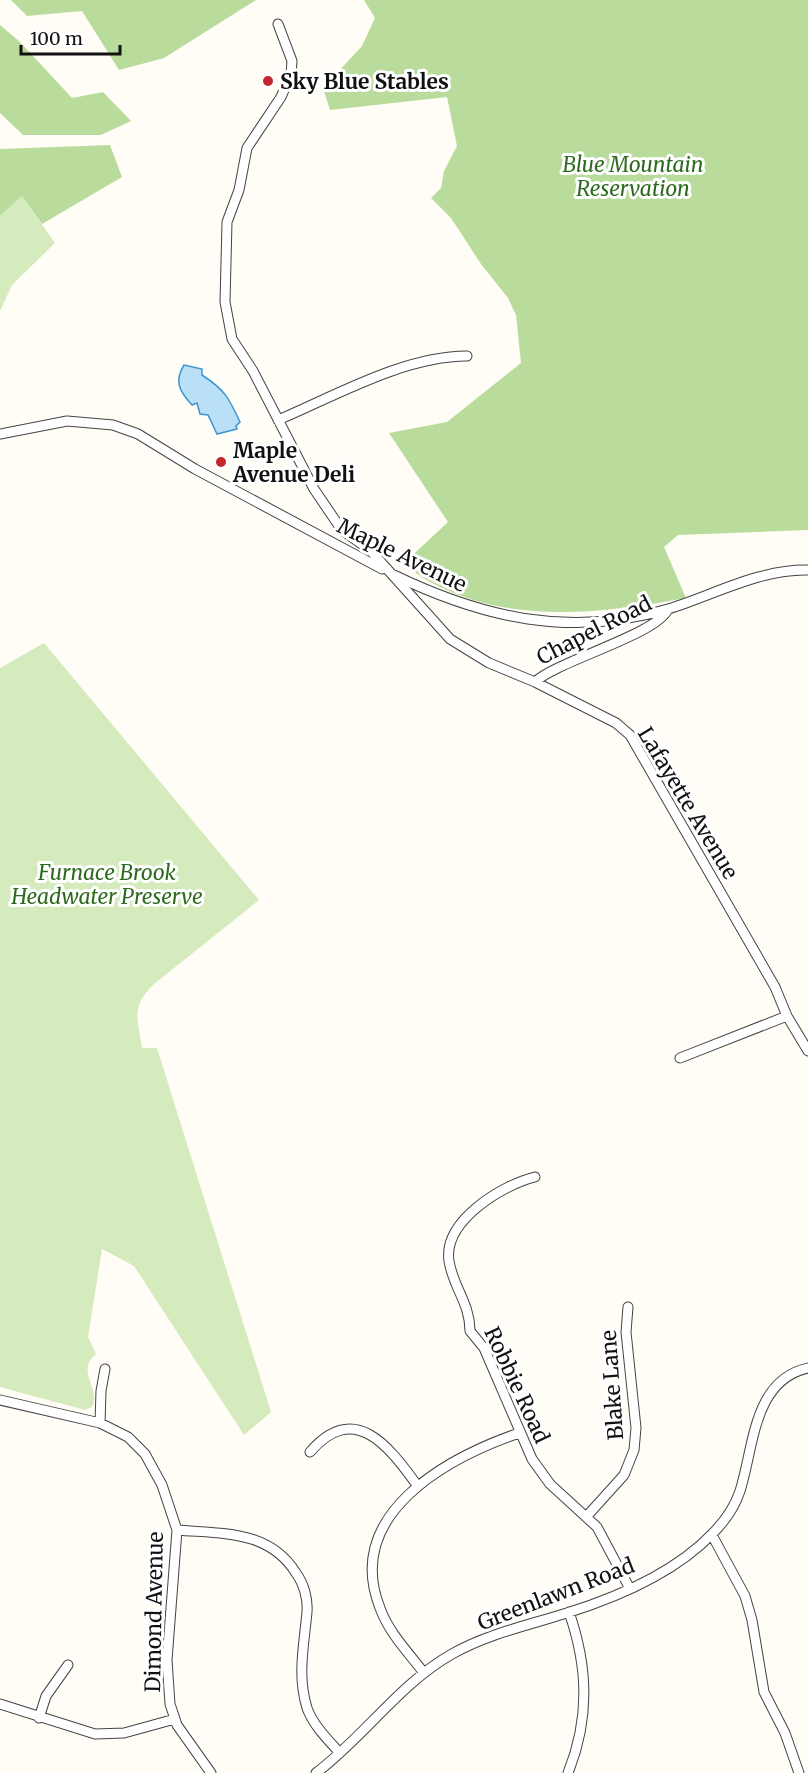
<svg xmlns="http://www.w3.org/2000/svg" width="808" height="1773" font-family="Merriweather,serif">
	<rect width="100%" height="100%" fill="#fffdf5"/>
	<path fill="#d5ebbd" d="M22,196L55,243L12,285L0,311V216Z
		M44,643L259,900L154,984C130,1007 138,1019 142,1048H157L271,1412L244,1435L134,1266L102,1249L88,1337L96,1354C75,1371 101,1388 92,1407L85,1410L0,1387V668Z"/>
	<path fill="#b9dc9c" d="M11,0H256L164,58L119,70L82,11L27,16Z
		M364,0H808V530L678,535L664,547L686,598C590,616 485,627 403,564L448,522L389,433L447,422L521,363L516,315L508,298L481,264L451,218L431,198L441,188L444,171L457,146L447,97L330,110L323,88L362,46L375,18Z
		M0,25L20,42L72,98L103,92L131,121L101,135H23L0,113Z
		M110,145L122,177L42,224L22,196L0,216V149Z"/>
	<path fill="#b9e0f7" stroke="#3f96cf" stroke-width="1.5" d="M184,365L202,369V375C225,390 229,398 240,422L236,426L237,429L217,434L208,415L200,414L197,403L192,405C179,391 174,381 184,365Z"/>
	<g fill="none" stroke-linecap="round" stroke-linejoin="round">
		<defs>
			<path id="minor" d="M278,24L292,61L291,74L281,97L247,148L239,190L227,222L225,302L232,339L253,371L314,489L335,520L342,530L370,550L450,639L489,663L535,682L616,723L630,735L775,987L787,1016L808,1051
				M278,420C335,396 404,356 467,356
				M0,434L67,421L113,425L138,434L195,469L382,569
				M394,575C483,618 571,638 668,609C714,595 759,569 808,570
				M535,682C557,661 658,634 668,609
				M680,1058L787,1016
				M535,1177C502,1185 443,1221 449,1261C453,1287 470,1303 470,1331L484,1348L532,1459L550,1484L597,1527L629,1587
				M0,1400L100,1423L128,1437L145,1454L162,1485L177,1530L167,1660L170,1704L177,1725L211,1773
				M100,1423L101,1391L105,1369
				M310,1452C354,1401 388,1445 417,1485
				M587,1516L624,1475L634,1450L636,1428L626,1332L628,1307
				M177,1530C223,1534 269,1530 296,1573C304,1584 308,1599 307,1612C304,1645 297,1676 307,1708C313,1725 328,1740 340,1753
				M712,1535L745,1596L752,1620L764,1692L785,1733L799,1773
				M424,1673C408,1652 389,1633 380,1608C343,1514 447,1458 519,1433
				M0,1704L95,1734L124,1733L175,1719
				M39,1718L46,1696L68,1665
				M316,1773C364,1737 399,1684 452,1654C487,1634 529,1625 567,1613C618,1597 676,1572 713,1533C724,1522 735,1506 740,1491C754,1447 753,1380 808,1368
				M568,1773C590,1718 588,1667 569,1612"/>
		</defs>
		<use href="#minor" stroke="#444" stroke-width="11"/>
		<use href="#minor" stroke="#fff" stroke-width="9"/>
	</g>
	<g fill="#c4262e" stroke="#fff" stroke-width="2">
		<circle cx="268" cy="81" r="6"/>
		<circle cx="221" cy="462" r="6"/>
	</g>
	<g text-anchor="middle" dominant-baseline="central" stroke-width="6" stroke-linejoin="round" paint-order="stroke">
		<g font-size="21" font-weight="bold" fill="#111" stroke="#fff" text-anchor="start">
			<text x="280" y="81">Sky Blue Stables</text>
			<text x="233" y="450">Maple<tspan x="233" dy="24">Avenue Deli</tspan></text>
		</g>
		<g font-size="21" font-style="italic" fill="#2f6b1f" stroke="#fff">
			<text x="633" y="164">Blue Mountain<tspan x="633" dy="24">Reservation</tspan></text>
			<text x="107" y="872">Furnace Brook<tspan x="107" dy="24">Headwater Preserve</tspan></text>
		</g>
		<g font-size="21" fill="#111" stroke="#fff">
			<text transform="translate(402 555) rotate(26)">Maple Avenue</text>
			<text transform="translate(594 630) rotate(-27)">Chapel Road</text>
			<text transform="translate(688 803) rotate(59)">Lafayette Avenue</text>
			<text transform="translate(517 1385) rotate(65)">Robbie Road</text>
			<text transform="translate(612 1385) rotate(-94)">Blake Lane</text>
			<text transform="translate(556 1594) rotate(-21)">Greenlawn Road</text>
			<text transform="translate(154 1612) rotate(-89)">Dimond Avenue</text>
		</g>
	</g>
	<path d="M21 45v9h99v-9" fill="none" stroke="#111111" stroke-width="3"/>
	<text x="30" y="45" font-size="18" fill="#111111" stroke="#ffffff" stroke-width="4.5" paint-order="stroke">100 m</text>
</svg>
